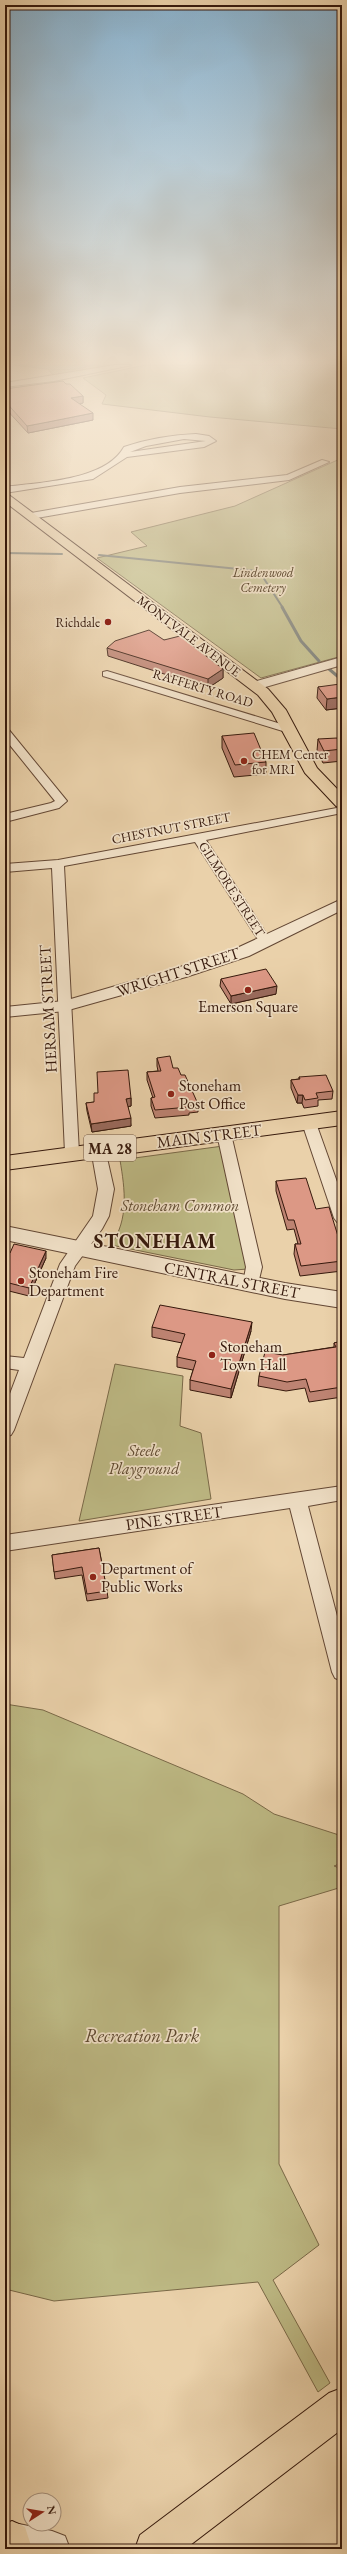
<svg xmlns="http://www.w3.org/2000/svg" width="347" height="2554" font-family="'EB Garamond',serif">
	<rect width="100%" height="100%" fill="#ead1aa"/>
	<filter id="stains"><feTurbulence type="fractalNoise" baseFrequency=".005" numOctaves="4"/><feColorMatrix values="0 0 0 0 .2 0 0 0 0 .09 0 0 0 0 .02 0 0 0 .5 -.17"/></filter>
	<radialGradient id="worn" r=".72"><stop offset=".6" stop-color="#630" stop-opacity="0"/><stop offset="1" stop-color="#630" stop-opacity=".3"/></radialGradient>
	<path fill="#bdb984" stroke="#7a6948" d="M14,365H116L50,377L48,376L53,375L48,369Z
		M146,365H342V429L210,417L102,404L106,395L83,378Z
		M342,458V656L261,678L97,558L147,546L131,532L235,506Z
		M223,1146L248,1269L234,1270L111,1245C129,1219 125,1190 120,1160Z
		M115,1364L183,1376L180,1426L201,1433L211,1499L79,1521Z
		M5,1704L43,1710L243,1794L274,1814L342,1836V1863L334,1866L342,1869V1887L279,1906V2164L319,2245L273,2280L330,2383L318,2392L258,2282L54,2301L5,2289Z"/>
	<path fill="#9bb5b2" stroke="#737770" d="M21,365H91C77,373 36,369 21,365Z"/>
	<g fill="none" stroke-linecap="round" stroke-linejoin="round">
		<path stroke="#737770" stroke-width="2" d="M5,553L62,554
			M99,555L259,571L283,608"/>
		<path stroke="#737770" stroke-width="3" d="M282,607L301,641L319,661
			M329,669L342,680"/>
		<defs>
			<path id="minor" d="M115,365H132L54,381L5,387V383Z
				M196,434L209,436L216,441L204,447L127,457L93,479L5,493V487C40,482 105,481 124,447C147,439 172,435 196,434ZM184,439L206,441L130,452L146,446Z
				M322,460L329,462L289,480L180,493L31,519L27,516L31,513L180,487L287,475Z
				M107,671L294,728L295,730L290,733L286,732L103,676V672Z
				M5,729L9,730L67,801L59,808L5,822V814L51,803L55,801L5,739Z
				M342,807V813L206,840L271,941L265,945L259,941L195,842L64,866L79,1153L77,1157H67L65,1153L52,868L5,872V864L58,860Z
				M309,1118L316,1123L342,1196V1223L337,1222L334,1218L302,1123Z
				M224,1129L231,1134L262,1267L257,1288H245L243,1284L246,1267L217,1134Z
				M98,1144L105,1149L114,1189L109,1216L102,1229L75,1266L14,1430L11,1435L5,1437V1407L19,1370L5,1368V1356L24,1358L60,1264L93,1216L98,1189L91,1149Z
				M342,1486V1500L308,1506L342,1635V1681L335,1678L332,1672L290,1508L5,1551V1535Z"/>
			<path id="tertiary" d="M342,657V665L255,690L248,686L250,683Z
				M342,899V910L249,956L186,977L65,1011L5,1017V1007L64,1001L174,969L237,948Z
				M5,1226L285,1283L342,1292V1308L285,1299L5,1240Z
				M5,2521L52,2531L65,2536L70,2549H5Z"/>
			<path id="primary" d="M5,492L268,689L286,710L317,768L342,794V808L336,806L305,773L272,712L258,695L5,502Z
				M342,1111V1125L5,1170V1156Z
				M342,2388V2429L185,2549H135L140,2535L329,2393Z
				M12,2521L25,2527L32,2549H5V2524Z"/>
		</defs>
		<use href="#minor" stroke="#634734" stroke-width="2"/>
		<use href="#tertiary" stroke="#634734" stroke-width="2"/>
		<use href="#primary" stroke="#36190c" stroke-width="2"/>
		<use href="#minor" fill="#f1e1c8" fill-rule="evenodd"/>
		<use href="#tertiary" fill="#f1e1c8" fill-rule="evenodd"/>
		<use href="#primary" fill="#ead1aa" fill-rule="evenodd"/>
	</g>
	<path fill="#bd8372" stroke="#36190c" d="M66,384L83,396V403L80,404L93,420L28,433L5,408V389Z
		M164,640L223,669V678L208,688L108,656L107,648Z
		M318,687H342V708L326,710L317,698Z
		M222,736L266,762V774L234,777L222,748Z
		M318,739L342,748V761L323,763L317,751Z
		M221,979L276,994L231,1004L220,986Z
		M157,1058L173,1068L181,1075L198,1104V1112L189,1113V1115L155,1118L151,1106V1098H153L147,1080V1072L158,1071L157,1066Z
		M299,1077L333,1091L332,1099L318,1100V1106L304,1108L302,1103H297L291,1088V1080L299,1079Z
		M131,1098V1106L128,1107L131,1126L92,1132L87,1111L86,1103Z
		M276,1181L316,1209L342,1249V1271L300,1276L294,1254L295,1244H298L294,1229L287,1230L276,1191Z
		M5,1252L46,1258L29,1296L5,1290Z
		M152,1327L251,1331L231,1398L190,1390V1380L193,1370L177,1367V1357L182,1343L152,1337Z
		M342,1341V1397L309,1402L305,1388L286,1391L258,1386L259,1376L283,1355L334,1347V1343Z
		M99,1548L107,1591L108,1598L87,1601L82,1575L55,1579L52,1555Z"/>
	<path fill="#9a6a5d" stroke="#36190c" d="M83,396V403L71,405V398Z
		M93,413V420L28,433L27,426Z
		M223,669V678L208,688V679Z
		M342,697V708L326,710L327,699Z
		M277,986L276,994L231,1004V996Z
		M298,1095H303L302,1103H297Z
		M131,1098V1106L126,1107V1099Z
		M131,1118V1126L92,1132L91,1124Z
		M46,1251V1258L29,1296V1288Z
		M252,1322L251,1331L231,1398V1389Z"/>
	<path fill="#dc9885" stroke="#36190c" d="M63,381L66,384H70L83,396L71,398L93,413L48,422L27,426L5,401V400L8,399L5,396V393H6L5,389Z
		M149,630L164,640L180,636L223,669L208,679L107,648L115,641Z
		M340,684L342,687V697L327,699L318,687Z
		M254,733L266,762L235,765L222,736Z
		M337,738L342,748V749L324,751L318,739Z
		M266,969L277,986L231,996L221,979Z
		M170,1056L173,1068H178L181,1075H185L198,1104L188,1106L189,1107L155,1110L151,1098L155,1097L147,1072L161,1071L157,1058Z
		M128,1070L131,1098L126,1099L131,1118L91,1124L86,1103L94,1102V1093H98L97,1072Z
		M326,1075L333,1091L316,1093L318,1098L305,1100L303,1095H298L291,1080L300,1079L299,1077Z
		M306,1178L316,1209L329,1207L342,1249V1261L301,1266L295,1244H301L294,1220H288L276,1181Z
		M14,1244L46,1251L29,1288L5,1282V1252L10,1253Z
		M160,1305L252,1322L231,1389L190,1380L196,1361L177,1357L185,1334L152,1327Z
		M342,1341V1387L310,1392L306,1379L287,1382L259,1376L265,1352L283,1355L336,1347L334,1343Z
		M99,1548L107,1591L87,1594L82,1567L54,1572L52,1555Z"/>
	<linearGradient id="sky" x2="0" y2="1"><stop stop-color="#89b4d2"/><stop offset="0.5" stop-color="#f6ead9"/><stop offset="1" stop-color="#f6ead9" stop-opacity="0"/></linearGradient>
	<rect width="347" height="723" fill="url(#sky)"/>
	<g fill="#8f2418" stroke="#f1e1c8" stroke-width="1.5">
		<circle cx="108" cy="622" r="4"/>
		<circle cx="244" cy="761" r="4"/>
		<circle cx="248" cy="990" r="4"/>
		<circle cx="171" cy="1094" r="4"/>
		<circle cx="21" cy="1281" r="4"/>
		<circle cx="212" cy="1355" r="4"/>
		<circle cx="93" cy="1577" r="4"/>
	</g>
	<g text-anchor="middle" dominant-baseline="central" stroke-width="3.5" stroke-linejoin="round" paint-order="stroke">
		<g font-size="13" font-style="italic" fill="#5e4930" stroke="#f1e1c8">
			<text x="263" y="572">Lindenwood<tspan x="263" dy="15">Cemetery</tspan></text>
		</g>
		<g font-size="13" fill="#36190c" stroke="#f1e1c8" text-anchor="end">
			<text x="100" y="622">Richdale</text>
			<text x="252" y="754" text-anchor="start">CHEM Center<tspan x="252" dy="15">for MRI</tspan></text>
		</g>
		<g font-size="13" fill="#36190c" stroke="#f1e1c8">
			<text transform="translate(189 636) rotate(37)">MONTVALE AVENUE</text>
			<text transform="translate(203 688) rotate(17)">RAFFERTY ROAD</text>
			<text transform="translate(171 828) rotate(-11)">CHESTNUT STREET</text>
			<text transform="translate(232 889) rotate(57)">GILMORE STREET</text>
		</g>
		<rect fill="#f1e1c8" stroke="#6e5544" stroke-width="1" x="84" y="1135" width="52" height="26" rx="3"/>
		<g font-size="15" font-weight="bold" fill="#36190c">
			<text x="110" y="1148">MA 28</text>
		</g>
		<g font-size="16" fill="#36190c" stroke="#f1e1c8">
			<text transform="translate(178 972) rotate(-18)">WRIGHT STREET</text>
			<text transform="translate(48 1009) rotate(-93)">HERSAM STREET</text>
			<text transform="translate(209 1136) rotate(-7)">MAIN STREET</text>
			<text transform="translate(232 1280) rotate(11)">CENTRAL STREET</text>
			<text transform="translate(174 1518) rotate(-8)">PINE STREET</text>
		</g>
		<g font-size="16" fill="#36190c" stroke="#f1e1c8" text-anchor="start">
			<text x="248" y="1006" text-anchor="middle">Emerson Square</text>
			<text x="179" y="1085">Stoneham<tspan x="179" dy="18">Post Office</tspan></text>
			<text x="29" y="1272">Stoneham Fire<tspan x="29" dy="18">Department</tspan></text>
			<text x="220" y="1346">Stoneham<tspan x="220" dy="18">Town Hall</tspan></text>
			<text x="101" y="1568">Department of<tspan x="101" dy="18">Public Works</tspan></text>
		</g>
		<g font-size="16" font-style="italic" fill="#5e4930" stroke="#f1e1c8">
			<text x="180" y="1205">Stoneham Common</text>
			<text x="144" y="1450">Steele<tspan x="144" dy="18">Playground</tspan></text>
		</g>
		<g font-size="19" font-style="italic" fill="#5e4930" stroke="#f1e1c8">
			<text x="142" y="2035">Recreation Park</text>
		</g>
		<g font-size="20" font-weight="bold" letter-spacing="1" fill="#36190c" stroke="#f1e1c8">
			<text x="155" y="1241">STONEHAM</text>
		</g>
	</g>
	<rect width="347" height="2554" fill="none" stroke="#ead1aa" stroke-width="20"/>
	<rect x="6" y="6" width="335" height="2542" fill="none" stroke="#36190c" stroke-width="2"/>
	<rect x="10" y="10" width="327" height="2534" fill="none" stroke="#36190c"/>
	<g transform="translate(42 2512) rotate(78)"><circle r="19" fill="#f1e1c8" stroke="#a6917d"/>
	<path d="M0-3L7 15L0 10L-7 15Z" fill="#8f2418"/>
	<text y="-6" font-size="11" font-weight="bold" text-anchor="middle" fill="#36190c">N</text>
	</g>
	<rect width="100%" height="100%" filter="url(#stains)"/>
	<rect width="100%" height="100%" fill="url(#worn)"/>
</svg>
